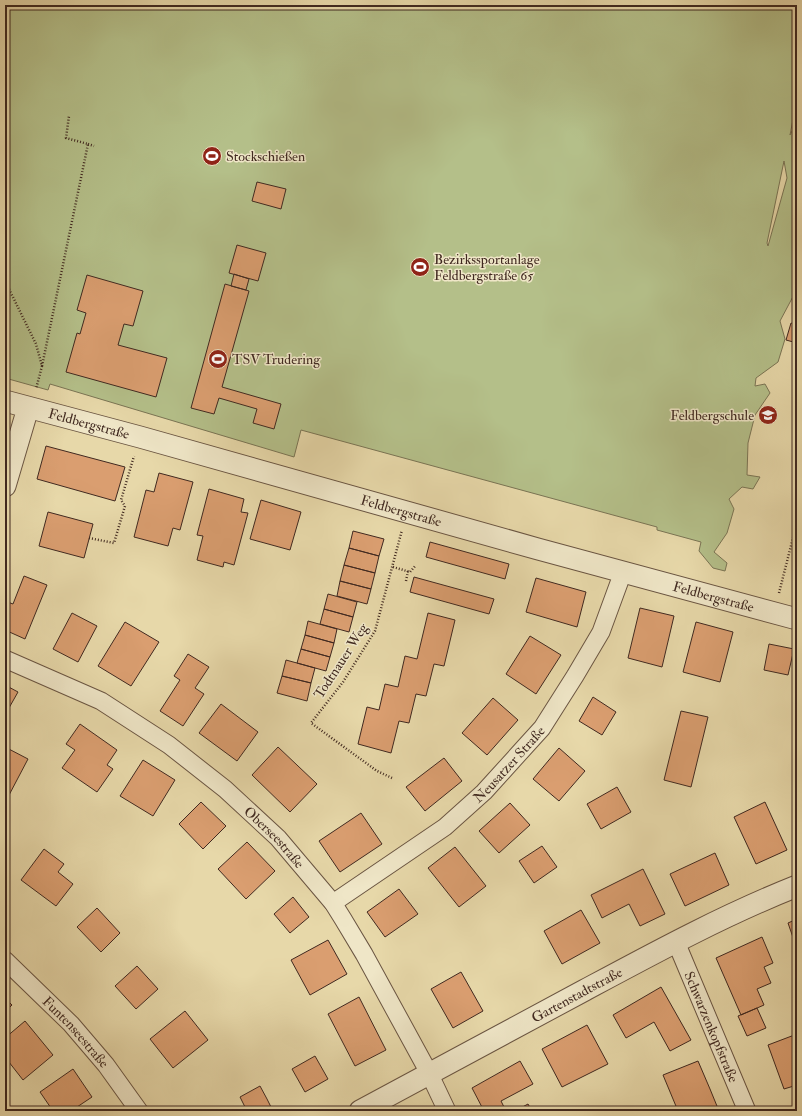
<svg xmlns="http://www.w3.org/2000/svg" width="802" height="1116" font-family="'IM FELL Double Pica',serif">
	<rect width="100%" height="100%" fill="#e7d8a9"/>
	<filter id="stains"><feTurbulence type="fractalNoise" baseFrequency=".005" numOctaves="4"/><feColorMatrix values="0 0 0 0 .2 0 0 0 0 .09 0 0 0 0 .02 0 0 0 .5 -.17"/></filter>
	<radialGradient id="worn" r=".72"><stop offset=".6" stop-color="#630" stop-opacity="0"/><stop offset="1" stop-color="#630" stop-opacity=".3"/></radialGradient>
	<path fill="#b4bf89" stroke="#7a7454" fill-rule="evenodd" d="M5,5H797V99L790,135L797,121V289L780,321L785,339L778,362L756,378L755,386L765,384L770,393L755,415L748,443L747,475L760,477L753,489L742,487L729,499L734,509L727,533L714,552L727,563L725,571L713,568L699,551L701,542L657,530V527L301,430L294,457L50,384L48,390L5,378ZM784,161L787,178L768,246L767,243Z"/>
	<path fill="#da9e70" stroke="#402920" d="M257,182L286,189L281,209L252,201Z
		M237,245L266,253L258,281L229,273Z
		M234,274L249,279L246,290L231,286Z
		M87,275L143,291L133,326L124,324L118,345L167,358L156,397L66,372L77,333L80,334L86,313L77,310Z
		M225,284L249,291L222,387L281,404L274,429L253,423L257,409L219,398L214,414L191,408Z
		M791,323L797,325V343L786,340Z
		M46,446L125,467L115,501L37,479Z
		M159,473L193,482L180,530L173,528L168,546L134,537L146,490L154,492Z
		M209,489L244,499L241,512L248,513L234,565L224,562L223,567L197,560L203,536L197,535Z
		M261,500L301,512L290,550L250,539Z
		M48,512L93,524L84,558L39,546Z
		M353,531L384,539L379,556L349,548Z
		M430,542L509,564L505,579L426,557Z
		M349,548L379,556L375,573L344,565Z
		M344,565L375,573L371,589L340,581Z
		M24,576L47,585L25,639L5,630V601L13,604Z
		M414,577L494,599L489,614L410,592Z
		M536,578L586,592L577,627L526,612Z
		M340,581L371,589L367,604L337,596Z
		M328,594L357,602L353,617L324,609Z
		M640,608L674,616L662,667L628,658Z
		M324,609L353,617L349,632L320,624Z
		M72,613L97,626L78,662L53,649Z
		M428,613L455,620L444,666L434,664L426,696L416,694L409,723L399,721L391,753L358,744L367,707L379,710L385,684L398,687L405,656L417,659Z
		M308,621L337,629L334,643L305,635Z
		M125,622L159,642L131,686L98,666Z
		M696,622L733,632L720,682L683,672Z
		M305,635L334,643L330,657L301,649Z
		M530,636L561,655L536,694L506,674Z
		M769,644L794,649L788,675L764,670Z
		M301,649L330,657L326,671L297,663Z
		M188,654L209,667L195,688L204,694L183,726L160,711L180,680L174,676Z
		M286,660L315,668L311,683L282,676Z
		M282,676L311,683L307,701L277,693Z
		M5,685L18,692L5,715Z
		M593,697L616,712L602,735L579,721Z
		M493,698L518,720L487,755L462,733Z
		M221,704L258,732L237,761L199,733Z
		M681,711L708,717L691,787L664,780Z
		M80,724L117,750L107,765L113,769L97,792L62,768L75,750L66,744Z
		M5,747L28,759L8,797L5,795Z
		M278,747L317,784L290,812L252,775Z
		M559,748L585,771L559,801L533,779Z
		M444,758L462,781L425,811L406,787Z
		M143,760L175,780L153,816L120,796Z
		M617,787L631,812L601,829L587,804Z
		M201,802L226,826L203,849L179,824Z
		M765,802L787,850L756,864L734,817Z
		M510,803L530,825L499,853L479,831Z
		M361,813L382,844L340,872L319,841Z
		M247,842L275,871L246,899L218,869Z
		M542,846L557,867L534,883L519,861Z
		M455,847L486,886L459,907L428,868Z
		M44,849L64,864L58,872L73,884L56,906L21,880Z
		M715,853L729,885L685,906L670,874Z
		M643,869L665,914L640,926L629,904L602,918L591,895Z
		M399,889L418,914L385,937L367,912Z
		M293,897L309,917L290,933L274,914Z
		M97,908L120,933L101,952L77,927Z
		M581,910L600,943L562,964L544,931Z
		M797,919V949L788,923Z
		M762,937L773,963L764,967L771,983L757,989L764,1005L741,1015L716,958Z
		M328,940L347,974L310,995L291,960Z
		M137,966L158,989L136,1009L115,986Z
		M461,972L483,1011L453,1028L431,989Z
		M661,987L691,1040L670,1051L654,1022L626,1038L613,1015Z
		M359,997L386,1050L355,1066L328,1014Z
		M5,998L12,1005L5,1012Z
		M757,1008L766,1028L747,1036L738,1016Z
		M185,1011L208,1040L173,1068L150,1039Z
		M25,1021L53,1055L23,1080L5,1057V1038Z
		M587,1025L608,1064L562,1087L542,1049Z
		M797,1034V1085L784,1089L768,1045Z
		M315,1056L328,1079L305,1092L292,1069Z
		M520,1061L533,1084L501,1101L506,1111H484L472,1088Z
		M698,1061L710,1089L719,1111H678L663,1075Z
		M73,1069L92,1097L71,1111H53L40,1092Z
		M260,1086L267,1099L273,1111H247L240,1097Z
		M528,1104L532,1111H515Z"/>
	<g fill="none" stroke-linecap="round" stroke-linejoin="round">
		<defs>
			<g id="minor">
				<path id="s1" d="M5,659L101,701L169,745L225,789L278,838L333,903L343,919L364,954L429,1073L447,1111"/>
				<path id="s2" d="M333,903L445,827L484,792L542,728L575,676L601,632L623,572"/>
				<path id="s3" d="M676,942L747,1111"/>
				<path id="s4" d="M5,960L71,1024L106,1065L139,1111"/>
			</g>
			<g id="tertiary">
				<path id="s5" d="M5,401L140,437L538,549L797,619"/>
				<path d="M5,486L28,408"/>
				<path id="s6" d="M360,1111C435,1070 510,1031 585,990C654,953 724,915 797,886"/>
			</g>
		</defs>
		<use href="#minor" stroke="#6a5542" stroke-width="19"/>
		<use href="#tertiary" stroke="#6a5542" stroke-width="23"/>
		<path stroke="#402920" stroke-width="2.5" stroke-dasharray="1 2" stroke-linecap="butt" d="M88,144L94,146
			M5,281L36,344L42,366L36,389
			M42,366L88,144L66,138L69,116
			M89,538L114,543L125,506L121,500L134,456
			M393,567L410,572L416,565
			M406,581L408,571
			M779,593L797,522
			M392,778L377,771L311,723L343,682L375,631L402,530"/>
		<use href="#minor" stroke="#efe6c7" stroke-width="17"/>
		<use href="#tertiary" stroke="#efe6c7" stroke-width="21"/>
	</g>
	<defs>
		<symbol id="stadium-disc" viewBox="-11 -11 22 22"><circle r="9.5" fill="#8f2418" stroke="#efe6c7"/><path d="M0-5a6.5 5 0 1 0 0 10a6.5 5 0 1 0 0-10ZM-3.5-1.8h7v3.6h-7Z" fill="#fff"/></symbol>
		<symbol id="school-disc" viewBox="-11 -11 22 22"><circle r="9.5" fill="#8f2418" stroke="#efe6c7"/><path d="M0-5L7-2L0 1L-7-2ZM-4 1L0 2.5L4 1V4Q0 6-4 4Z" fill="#fff"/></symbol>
	</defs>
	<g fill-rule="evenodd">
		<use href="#stadium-disc" x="201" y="145" width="22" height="22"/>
		<use href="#stadium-disc" x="409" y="256" width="22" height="22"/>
		<use href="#stadium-disc" x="207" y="348" width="22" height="22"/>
		<use href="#school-disc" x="757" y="404" width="22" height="22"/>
	</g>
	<g text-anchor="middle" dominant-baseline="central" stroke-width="3" stroke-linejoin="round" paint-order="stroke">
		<g font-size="14" fill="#402920" stroke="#efe6c7" text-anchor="start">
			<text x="226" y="156">Stockschießen</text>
			<text x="434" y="259">Bezirkssportanlage<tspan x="434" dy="16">Feldbergstraße 65</tspan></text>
			<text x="232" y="359">TSV Trudering</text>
			<text x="754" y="415" text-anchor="end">Feldbergschule</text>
		</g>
		<g font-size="14" fill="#402920" stroke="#efe6c7">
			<text stroke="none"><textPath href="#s5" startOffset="87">Feldbergstraße</textPath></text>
			<text stroke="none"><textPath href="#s5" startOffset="411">Feldbergstraße</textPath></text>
			<text stroke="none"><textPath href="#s5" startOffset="735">Feldbergstraße</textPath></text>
			<text transform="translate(341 661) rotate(-57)">Todtnauer Weg</text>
			<text stroke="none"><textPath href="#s2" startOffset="225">Neusatzer Straße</textPath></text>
			<text stroke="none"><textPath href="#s1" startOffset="326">Oberseestraße</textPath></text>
			<text stroke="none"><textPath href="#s6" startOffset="246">Gartenstadtstraße</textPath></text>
			<text stroke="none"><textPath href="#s3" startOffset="92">Schwarzenkopfstraße</textPath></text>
			<text stroke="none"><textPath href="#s4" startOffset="101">Funtenseestraße</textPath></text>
		</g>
	</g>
	<rect width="802" height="1116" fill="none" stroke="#e7d8a9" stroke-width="20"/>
	<rect x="6" y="6" width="790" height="1104" fill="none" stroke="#402920" stroke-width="2"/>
	<rect x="10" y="10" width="782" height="1096" fill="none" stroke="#402920"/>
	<rect width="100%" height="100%" filter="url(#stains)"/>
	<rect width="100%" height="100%" fill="url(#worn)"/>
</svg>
